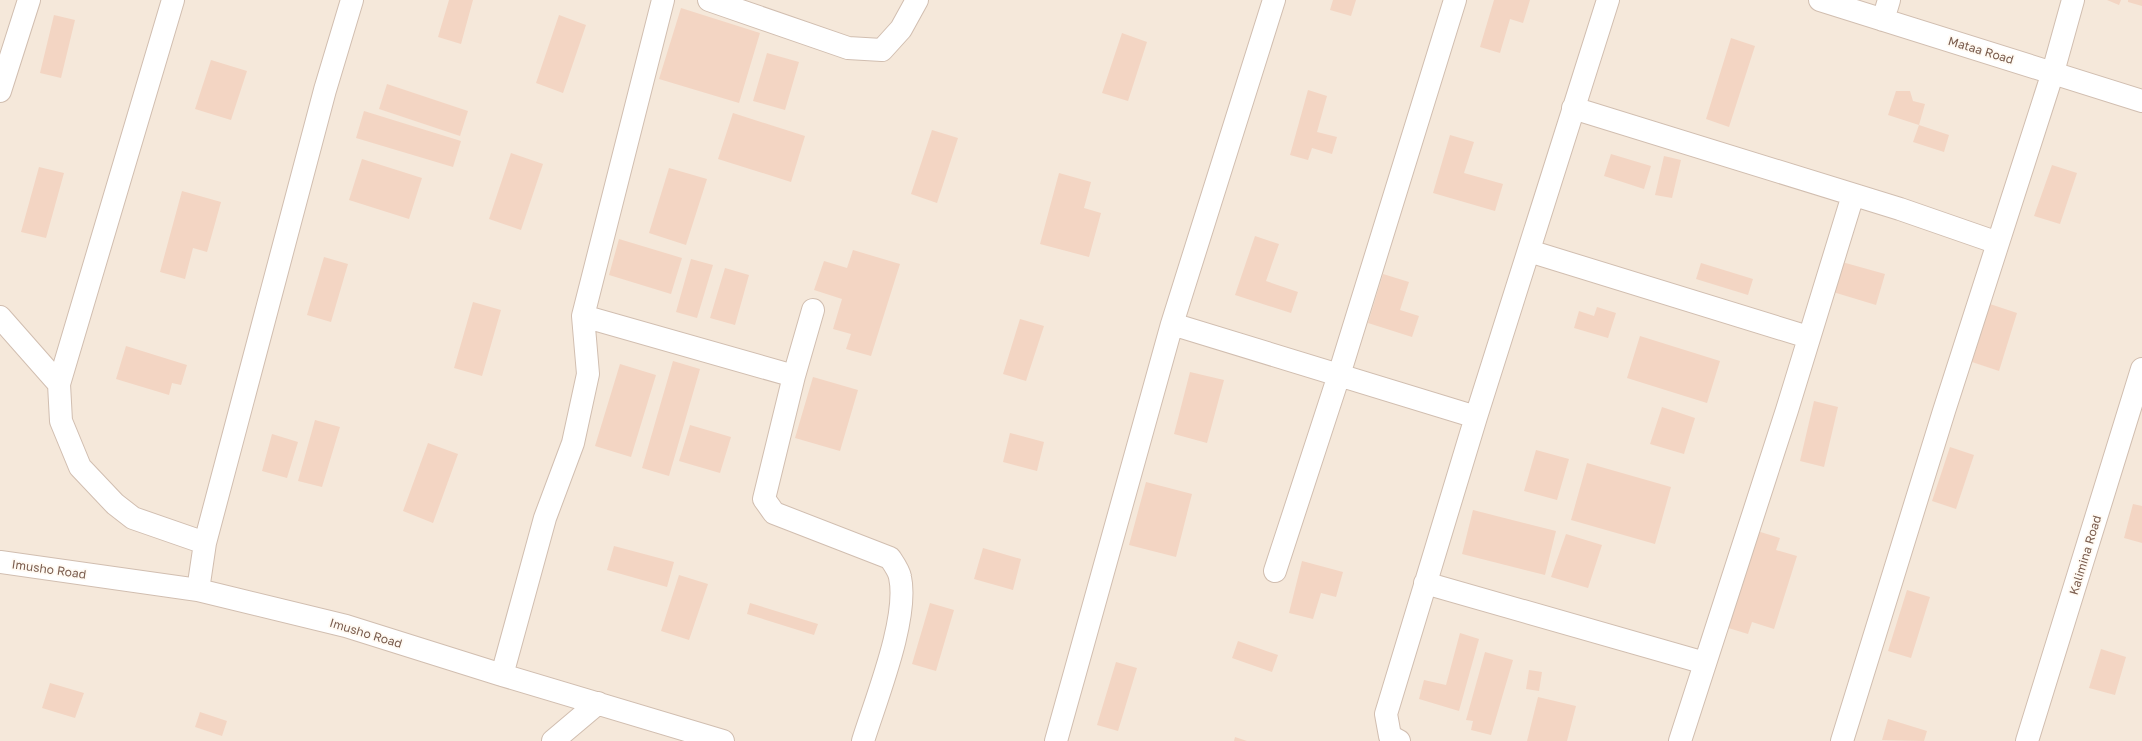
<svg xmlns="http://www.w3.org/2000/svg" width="2142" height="741" font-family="'Golos Text',sans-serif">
	<rect width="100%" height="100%" fill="#fdf6ec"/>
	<path fill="#f5e8da" d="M0,0H2142V741H0Z"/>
	<path fill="#f3d5c3" d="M449,0H473L461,44L438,37Z
		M1333,0H1356L1351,16L1330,10Z
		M1494,0H1530L1523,23L1510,19L1500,53L1480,47Z
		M2107,0H2121L2119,5Z
		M2128,0H2142V6L2128,2Z
		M681,8L760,33L739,103L659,79Z
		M54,15L75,20L61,78L40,73Z
		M559,15L586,25L563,93L536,83Z
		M1122,33L1147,42L1128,101L1102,93Z
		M1731,38L1755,46L1729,127L1706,119Z
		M767,53L799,62L785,110L753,101Z
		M211,60L247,71L231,120L195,109Z
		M387,84L468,111L460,136L379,109Z
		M1308,90L1327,96L1317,132L1337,137L1332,154L1312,148L1308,160L1290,155Z
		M1896,91H1910L1913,101L1925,104L1919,125L1888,115Z
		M364,111L461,141L453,167L356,138Z
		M733,113L805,136L791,182L718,159Z
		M1919,125L1949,135L1944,152L1913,142Z
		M932,130L958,138L937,203L911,194Z
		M1450,135L1474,142L1464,173L1503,184L1495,211L1433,193Z
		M511,153L543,164L521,230L489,219Z
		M1611,154L1651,166L1644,189L1604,176Z
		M1664,156L1681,160L1672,198L1655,195Z
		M362,159L422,178L409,219L349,200Z
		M2052,165L2077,173L2060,224L2034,216Z
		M39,167L64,173L46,238L21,232Z
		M669,168L707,179L686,245L649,233Z
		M1059,173L1091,182L1084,208L1101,213L1089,257L1040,244Z
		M182,191L221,202L207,252L193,248L185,279L160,272Z
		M1255,236L1279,244L1266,281L1298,292L1291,313L1235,295Z
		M619,239L682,258L671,294L609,275Z
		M853,250L900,264L871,356L846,349L851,334L833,329L842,299L814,290L824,261L847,268Z
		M324,257L348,264L331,322L307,315Z
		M691,259L713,265L697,318L676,312Z
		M1842,262L1885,274L1876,305L1833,292Z
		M1701,263L1753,279L1748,295L1696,279Z
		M725,268L749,275L735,325L710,318Z
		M1383,274L1409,282L1400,310L1419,316L1412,337L1368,323Z
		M473,302L501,310L482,376L454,368Z
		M1990,304L2017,313L1999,371L1972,362Z
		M1597,307L1616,313L1608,338L1574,328L1579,311L1594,316Z
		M1020,319L1044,326L1026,381L1003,374Z
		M1640,336L1720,361L1707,403L1627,378Z
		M126,346L187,365L181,385L172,383L169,395L116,379Z
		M673,361L700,369L669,476L642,468Z
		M620,364L656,375L631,457L595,446Z
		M1190,372L1224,380L1207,443L1174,434Z
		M813,377L858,390L840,451L795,438Z
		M1814,401L1838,407L1824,467L1800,461Z
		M1662,407L1695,418L1684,454L1650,444Z
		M315,420L340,427L322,487L298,481Z
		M690,425L731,437L720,473L679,461Z
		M1010,433L1044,442L1037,471L1003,462Z
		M272,434L298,442L287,478L262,471Z
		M428,443L458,454L433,523L403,511Z
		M1950,447L1974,455L1956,509L1932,501Z
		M1536,450L1569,459L1557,500L1524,491Z
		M1587,463L1671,487L1655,544L1571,520Z
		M1146,482L1192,494L1176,557L1129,545Z
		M2133,504L2142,506V543L2124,538Z
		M1473,510L1556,531L1545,575L1462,554Z
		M1754,530L1780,538L1776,550L1797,556L1774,629L1752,622L1748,634L1725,627Z
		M1566,534L1602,545L1588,588L1551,577Z
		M614,546L674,562L667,587L607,570Z
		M983,548L1021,559L1013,590L974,579Z
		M1302,561L1343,572L1336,597L1321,593L1313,619L1289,613Z
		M679,575L708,584L689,640L661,631Z
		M1907,590L1930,597L1911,658L1888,651Z
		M750,603L818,624L814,635L747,614Z
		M930,603L954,610L936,671L912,664Z
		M1460,633L1479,639L1459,711L1419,699L1424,680L1446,685Z
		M1238,641L1278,655L1272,672L1232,658Z
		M2101,649L2126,657L2115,695L2089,688Z
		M1485,652L1513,660L1491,735L1471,730L1473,721L1466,720Z
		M1116,662L1137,668L1118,731L1097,725Z
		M1529,670L1542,672L1539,691L1526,689Z
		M50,683L84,693L75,718L42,708Z
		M1538,697L1576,706L1567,741H1527Z
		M200,712L227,721L222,736L195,727Z
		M1888,719L1927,731L1924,741L1882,740Z
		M1235,737L1247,741H1234Z"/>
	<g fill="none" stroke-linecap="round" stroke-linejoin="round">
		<defs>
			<path id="minor" d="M173,0L59,384L61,421L80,467L115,504L133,518L205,543
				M709,0L848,48L882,50L901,29L917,0
				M1820,0L2142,101
				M1883,20L1889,0
				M0,91L29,0
				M1573,108L1900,209L1998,243
				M1529,251L1808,337
				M813,310L794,376L764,499L774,513L890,558C894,564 899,571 900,577C909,618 876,699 863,741
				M583,316L794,376
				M0,317L59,384
				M1172,324L1476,417
				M0,562L198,590L346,626L502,675L723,741
				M1275,571L1339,375L1455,0
				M1425,583L1705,663
				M198,590L205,543L325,90L352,0
				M502,675L545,518L573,443L588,374L583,316L663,0
				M553,741L598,703
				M1056,741L1172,324L1274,0
				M1399,741L1390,736L1386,714L1476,417L1608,0
				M1680,741L1787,410L1853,195
				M1842,741L1944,411L2053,72L2073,0
				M2027,741L2142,369"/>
		</defs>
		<use href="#minor" stroke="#d1beb0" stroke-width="24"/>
		<use href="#minor" stroke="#fff" stroke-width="22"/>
	</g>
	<g text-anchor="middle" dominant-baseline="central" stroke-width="3.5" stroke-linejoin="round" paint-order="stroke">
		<g font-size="12" fill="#7a5c4d" stroke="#fffaf3">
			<text transform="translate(1981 50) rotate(17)">Mataa Road</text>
			<text transform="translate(2085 555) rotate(-73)">Kalimina Road</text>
			<text transform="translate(49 569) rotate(8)">Imusho Road</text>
			<text transform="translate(366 633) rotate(17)">Imusho Road</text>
		</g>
	</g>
</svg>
